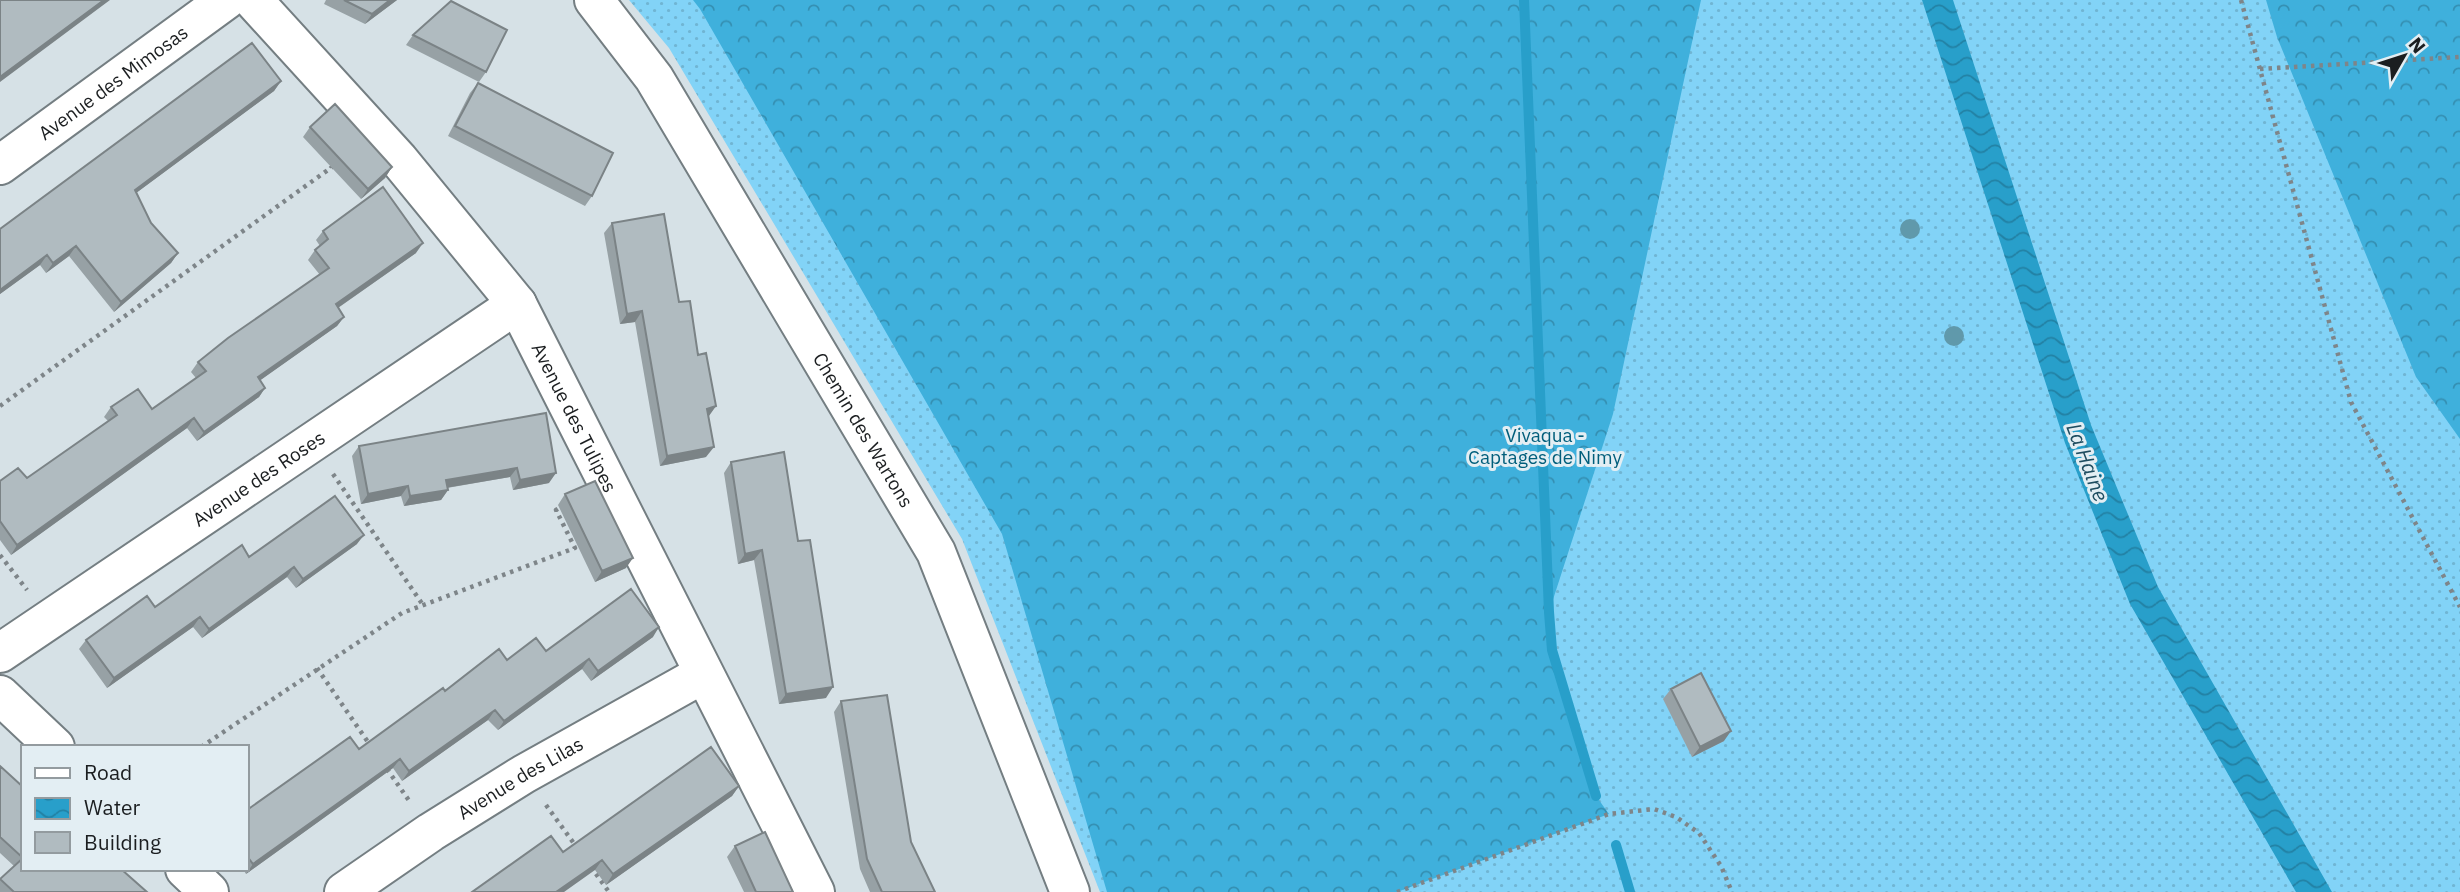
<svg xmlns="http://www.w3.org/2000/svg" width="2460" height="892" font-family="'IBM Plex Sans',sans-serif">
	<defs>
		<pattern id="grass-dots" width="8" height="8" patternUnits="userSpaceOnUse" patternTransform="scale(1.75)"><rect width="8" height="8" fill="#82d3f7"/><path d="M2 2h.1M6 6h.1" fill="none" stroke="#70b5d3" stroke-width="1.8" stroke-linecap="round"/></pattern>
		<pattern id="forest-crowns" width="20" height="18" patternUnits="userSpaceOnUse" patternTransform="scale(1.75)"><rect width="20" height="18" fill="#3fb0dc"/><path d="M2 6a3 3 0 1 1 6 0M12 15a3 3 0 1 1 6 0" fill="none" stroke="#348fb2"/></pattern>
		<pattern id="water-waves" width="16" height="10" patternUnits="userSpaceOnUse" patternTransform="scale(1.75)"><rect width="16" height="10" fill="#289fca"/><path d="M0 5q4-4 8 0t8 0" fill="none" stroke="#2281a4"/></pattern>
	</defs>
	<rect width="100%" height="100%" fill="#d6e1e6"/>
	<path fill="url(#grass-dots)" d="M629,0H2460V892H1100L962,539L669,48Z"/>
	<path fill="url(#forest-crowns)" d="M693,0H1701L1613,414L1549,612L1552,650L1596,796L1609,814L1397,892H1107L1002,534L700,9Z
		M2266,0H2460V439L2416,377L2277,37Z"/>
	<path fill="url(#water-waves)" d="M1922,0H1953L2091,425L2158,587L2332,892H2296L2130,604L2065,443Z"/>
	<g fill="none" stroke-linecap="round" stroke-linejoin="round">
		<path stroke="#289fca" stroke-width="10" d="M1524,0L1549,612L1552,650L1596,796
			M1616,845L1630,892"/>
		<defs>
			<g id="minor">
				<path id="s1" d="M253,0L399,160L517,304L815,892"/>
				<path id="s2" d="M594,0L654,78L936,552L1070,892"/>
				<path id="s3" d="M0,165L226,0"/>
				<path id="s4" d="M0,653L517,304"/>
				<path d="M0,695L55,747"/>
				<path d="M185,869L209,892"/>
				<path id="s5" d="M344,892L431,832L524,774L703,674"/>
			</g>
		</defs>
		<use href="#minor" stroke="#747e82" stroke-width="42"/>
		<path stroke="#7e8589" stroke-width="4.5" stroke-dasharray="3.5 5" stroke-linecap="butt" d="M2241,0L2351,402L2460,607
			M2260,69L2460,57
			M0,406L332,167L330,165
			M333,474L423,605
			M0,555L27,590
			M317,668L370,745
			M201,747L402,613L575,548L556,510L564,505
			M387,769L410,802
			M546,805L578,849
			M591,867L609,892
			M1397,892L1609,814L1654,809L1676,817L1699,833L1721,866L1732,892"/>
		<use href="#minor" stroke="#fff" stroke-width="38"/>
	</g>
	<g fill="#6099ab">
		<circle cx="1910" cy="229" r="10"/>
		<circle cx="1954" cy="336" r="10"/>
	</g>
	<path fill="#97a1a5" d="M326,0H397L365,24L324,4Z
		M413,35L486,72L479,82L406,45Z
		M281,81L274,91L136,193L151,223L178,253L171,263L114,312L69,256L46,273L40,265L0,294V229Z
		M478,83L592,196L585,206L448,136L470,93Z
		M310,127L392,167L385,178L361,199L303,137Z
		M612,223L679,302L716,406L708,416L706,457L660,466L635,322L620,324L604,233Z
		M323,231L416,253L338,308L344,317L337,326L260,380L265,388L259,397L197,441L187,428L11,555L0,540V481L27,478L108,421L104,417L111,407L152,409L196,378L191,372L198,362L320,275L308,260L315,250L320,246L316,240Z
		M546,413L549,483L513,490L510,477L447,488L448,490L441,500L404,506L401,496L361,504L352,456L359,446Z
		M731,462L798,541L826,698L779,704L754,560L738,564L724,473Z
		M565,494L626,568L595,582L558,505Z
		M357,544L296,588L287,577L202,638L193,627L107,688L79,649L86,640L155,607L249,557Z
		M653,637L591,681L582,669L498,730L488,720L402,781L393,768L246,874L243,869H247V810L359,749L445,691L507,660L546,651Z
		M1671,689L1724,741L1692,757L1663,699Z
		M841,701L911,842L935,892H870L860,869L834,712Z
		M0,766L23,787V869L147,892H0V879L14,866L0,853Z
		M739,786L732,796L606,885L595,870L563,852Z
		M735,846L793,892H744L727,857Z"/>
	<path fill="#7b8386" d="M104,0H110L0,82V77Z
		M390,0H397L365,24L372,14Z
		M281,81L274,91L128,199L135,190Z
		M392,167L385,178L361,199L368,189Z
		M423,243L416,253L329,314L336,304Z
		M76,246L69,256L46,273L53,263Z
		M178,253L171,263L114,312L121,302Z
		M47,255L40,265L0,294V290Z
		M642,311L635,322L620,324L627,314Z
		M344,317L337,326L251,387L258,377Z
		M265,388L259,397L197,441L204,432Z
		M716,406L709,416L700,420L707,409Z
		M194,418L187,428L11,555L17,545Z
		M714,447L706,457L660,466L667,456Z
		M517,468L510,477L439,489L446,480Z
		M556,473L549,483L513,490L520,480Z
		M408,486L401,496L361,504L368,494Z
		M448,490L441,500L404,506L410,496Z
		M364,535L357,544L296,588L303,579Z
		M762,550L754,560L738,564L745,554Z
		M633,558L626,568L595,582L602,571Z
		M294,567L287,577L202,638L209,629Z
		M200,617L193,627L107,688L114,678Z
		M659,627L653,637L591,681L598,671Z
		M589,659L582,669L498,730L504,721Z
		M833,687L826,698L779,704L786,694Z
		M495,710L488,720L402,781L409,771Z
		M1731,731L1724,741L1692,757L1700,747Z
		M400,759L393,768L246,874L253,864Z
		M739,786L732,796L606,885L613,874Z
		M602,860L595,870L564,892H556Z"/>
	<path fill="#b0bbc0" stroke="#7b8386" stroke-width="2" d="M0,0H104L0,77Z
		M344,0H390L372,14Z
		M451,1L507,30L486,72L413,35Z
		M252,43L281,81L135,190L151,223L178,253L121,302L76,246L53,263L47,255L0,290V229Z
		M478,83L613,153L592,196L455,126Z
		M335,104L392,167L368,189L310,127Z
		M383,187L423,243L336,304L344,317L258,377L265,388L204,432L194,418L17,545L0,521V481L18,468L27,478L117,415L111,407L138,389L152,409L206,371L198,362L228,338L329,268L315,250L328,239L323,231Z
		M664,214L679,302L690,301L698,355L706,353L716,406L707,409L714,447L667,456L642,311L627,314L612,223Z
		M546,413L556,473L520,480L517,468L446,480L448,490L410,496L408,486L368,494L359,446Z
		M784,452L798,541L810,540L833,687L786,694L762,550L745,554L731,462Z
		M595,481L633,558L602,571L565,494Z
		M335,496L364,535L303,579L294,567L209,629L200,617L114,678L86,640L147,596L155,607L242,545L249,557Z
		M631,589L659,627L598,671L589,659L504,721L495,710L409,771L400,759L253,864L247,856V810L350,737L359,749L443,688L445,691L499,649L507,660L536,638L546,651Z
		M1701,673L1731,731L1700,747L1671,689Z
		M887,695L911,842L935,892H882L867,859L841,701Z
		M711,747L739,786L613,874L602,860L556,892H472L551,836L563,852Z
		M0,766L23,787V858L0,837Z
		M765,832L793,892H756L735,846Z
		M23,858V869H121L147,892H14L0,879Z"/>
	<g text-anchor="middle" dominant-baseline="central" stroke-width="6" stroke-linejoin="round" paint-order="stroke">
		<g font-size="19" fill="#1b1e20" stroke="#e3eef3">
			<text stroke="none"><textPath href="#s3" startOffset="140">Avenue des Mimosas</textPath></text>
			<text stroke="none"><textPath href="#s1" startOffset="530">Avenue des Tulipes</textPath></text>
			<text stroke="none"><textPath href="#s2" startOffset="508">Chemin des Wartons</textPath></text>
			<text stroke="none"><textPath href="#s4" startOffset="312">Avenue des Roses</textPath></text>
			<text stroke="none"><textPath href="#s5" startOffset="210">Avenue des Lilas</textPath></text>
		</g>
		<g font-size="19" fill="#005e7b" stroke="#e3eef3">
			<text x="1545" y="435">Vivaqua -<tspan x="1545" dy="22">Captages de Nimy</tspan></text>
		</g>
		<g font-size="21" font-style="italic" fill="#1f4d60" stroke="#e3eef3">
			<text transform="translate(2088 462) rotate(69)">La Haine</text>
		</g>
	</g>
	<rect x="21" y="745" width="228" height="126" fill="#e3eef3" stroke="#939b9f" stroke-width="2"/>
	<rect x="35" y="768" width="35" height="10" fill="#ffffff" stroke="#939b9f" stroke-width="2"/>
	<text x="84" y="780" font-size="21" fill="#1b1e20">Road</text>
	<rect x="35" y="798" width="35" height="21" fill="url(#water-waves)" stroke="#939b9f" stroke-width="2"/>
	<text x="84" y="815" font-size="21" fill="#1b1e20">Water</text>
	<rect x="35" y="832" width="35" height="21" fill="#b0bbc0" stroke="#939b9f" stroke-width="2"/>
	<text x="84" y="850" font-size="21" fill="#1b1e20">Building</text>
	<g transform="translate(2404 56) rotate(51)" stroke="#e3eef3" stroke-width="5" paint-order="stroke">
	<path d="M0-5L12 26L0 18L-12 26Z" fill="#1b1e20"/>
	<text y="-10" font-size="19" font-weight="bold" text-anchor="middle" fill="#1b1e20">N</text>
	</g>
</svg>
